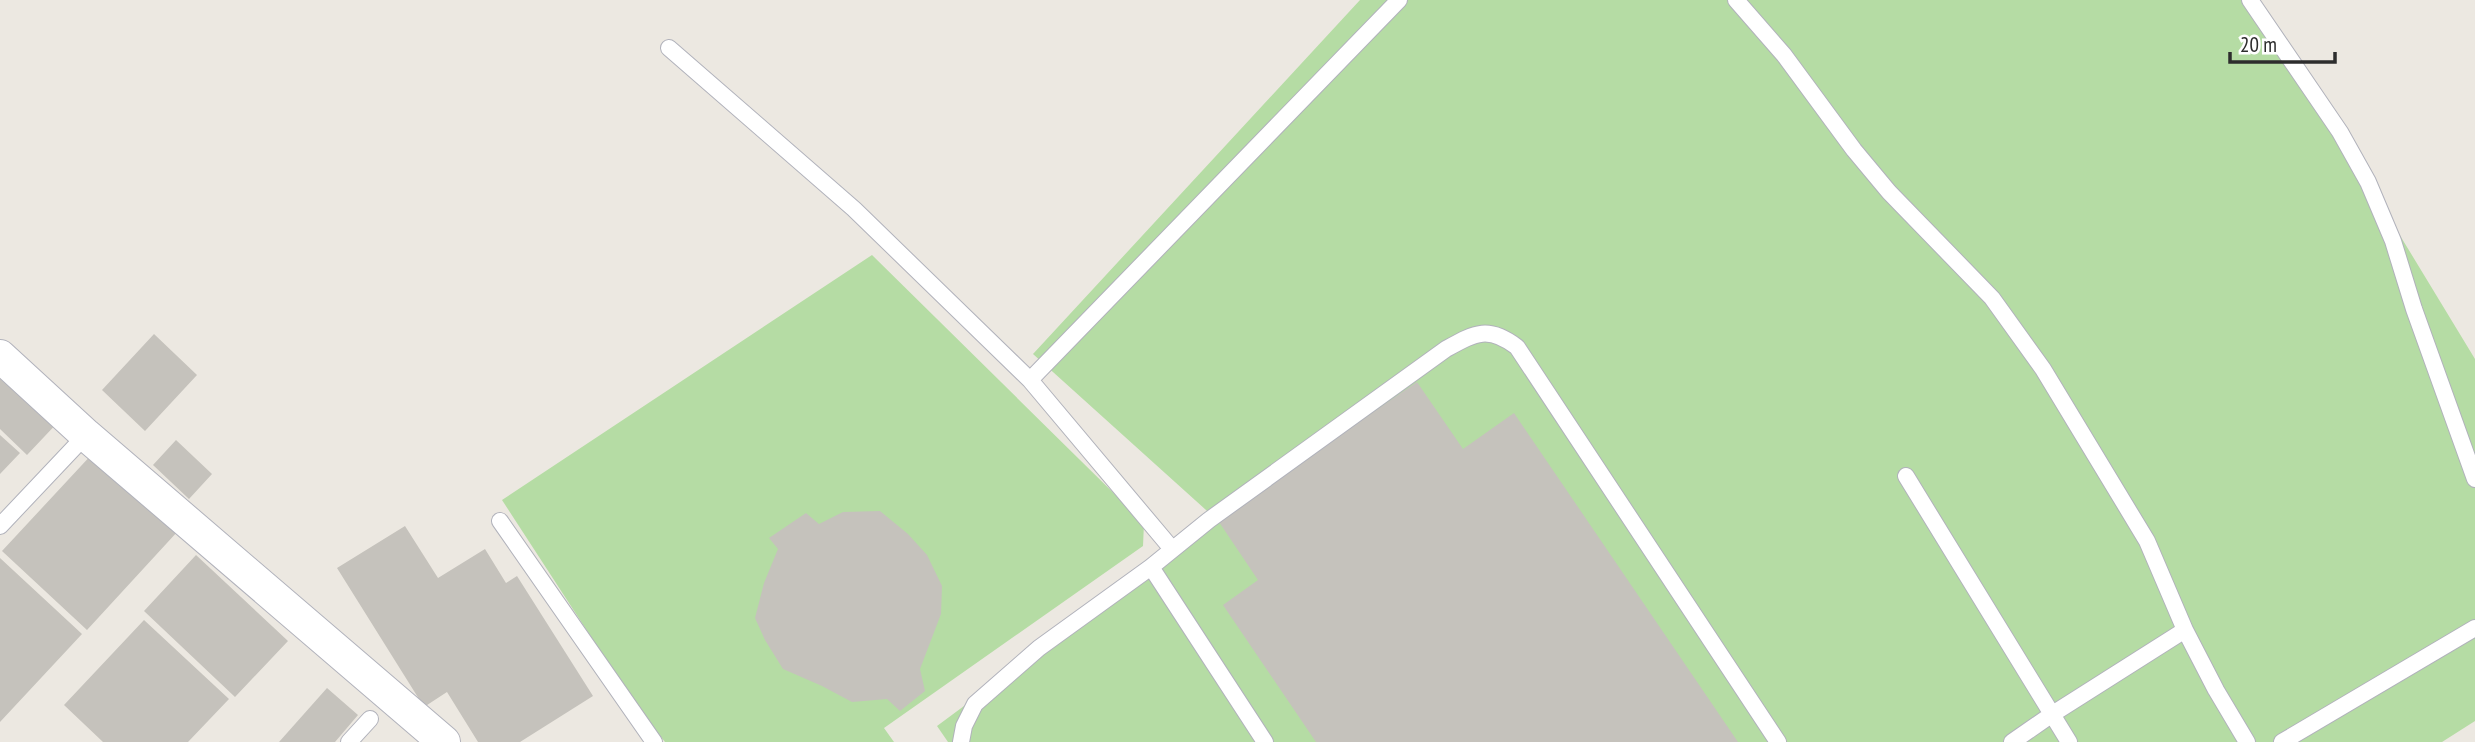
<svg xmlns="http://www.w3.org/2000/svg" width="2475" height="742" font-family="'PT Sans Narrow',sans-serif">
	<rect width="100%" height="100%" fill="#ece8e1"/>
	<path fill="#b5dca4" d="M1360,0H2257L2475,359V721L2442,742H948L937,726L1216,519L1033,354Z
		M872,255L1144,523L1143,546L884,728L894,742H665L634,703L502,500Z"/>
	<path fill="#c5c2bc" d="M154,334L197,375L145,431L102,390Z
		M0,362L61,419L27,455L0,429Z
		M1417,382L1463,449L1514,413L1738,742H1316L1223,605L1258,580L1217,519Z
		M0,435L20,453L0,474Z
		M176,440L212,474L189,499L153,465Z
		M94,452L178,531L87,630L2,551Z
		M880,511L908,534L927,555L942,586L941,614L920,669L925,691L900,711L887,699L852,702L822,686L783,669L765,640L755,618L764,583L778,549L769,538L806,513L819,524L843,512Z
		M405,526L438,578L485,549L506,583L517,576L593,696L520,742H478L447,692L424,707L337,568Z
		M196,555L288,641L235,697L144,611Z
		M0,558L82,634L0,722Z
		M144,620L229,699L188,742H103L64,705Z
		M327,688L358,715L335,742H279Z"/>
	<g fill="none" stroke-linecap="round" stroke-linejoin="round">
		<defs>
			<path id="lane" d="M1736,0L1784,55L1854,150L1889,192L1992,298L2043,369L2147,541L2185,630L2216,690L2247,742
				M2250,0L2340,132L2368,182L2393,241L2414,309L2475,479
				M669,48L854,209L1030,380L1172,549
				M1030,380L1399,0
				M1906,476L2069,742
				M500,521L654,742
				M0,526L86,435
				M1151,567L1265,742
				M349,742L370,719
				M961,742L964,726L975,704L1039,648L1151,567L1209,520L1446,349C1475,333 1488,325 1517,347L1778,742
				M2012,742L2051,715L2185,630
				M2282,742L2475,628"/>
			<path id="street" d="M0,356L86,435L444,742"/>
		</defs>
		<use href="#lane" stroke="#b1b2bb" stroke-width="18"/>
		<use href="#street" stroke="#b1b2bb" stroke-width="34"/>
		<use href="#lane" stroke="#fff" stroke-width="16"/>
		<use href="#street" stroke="#fff" stroke-width="32"/>
	</g>
	<path d="M2230 52v10h105v-10" fill="none" stroke="#2d2d2d" stroke-width="3.5"/>
	<text x="2240" y="52" font-size="21" fill="#2d2d2d" stroke="#ffffff" stroke-width="5" paint-order="stroke">20 m</text>
</svg>
